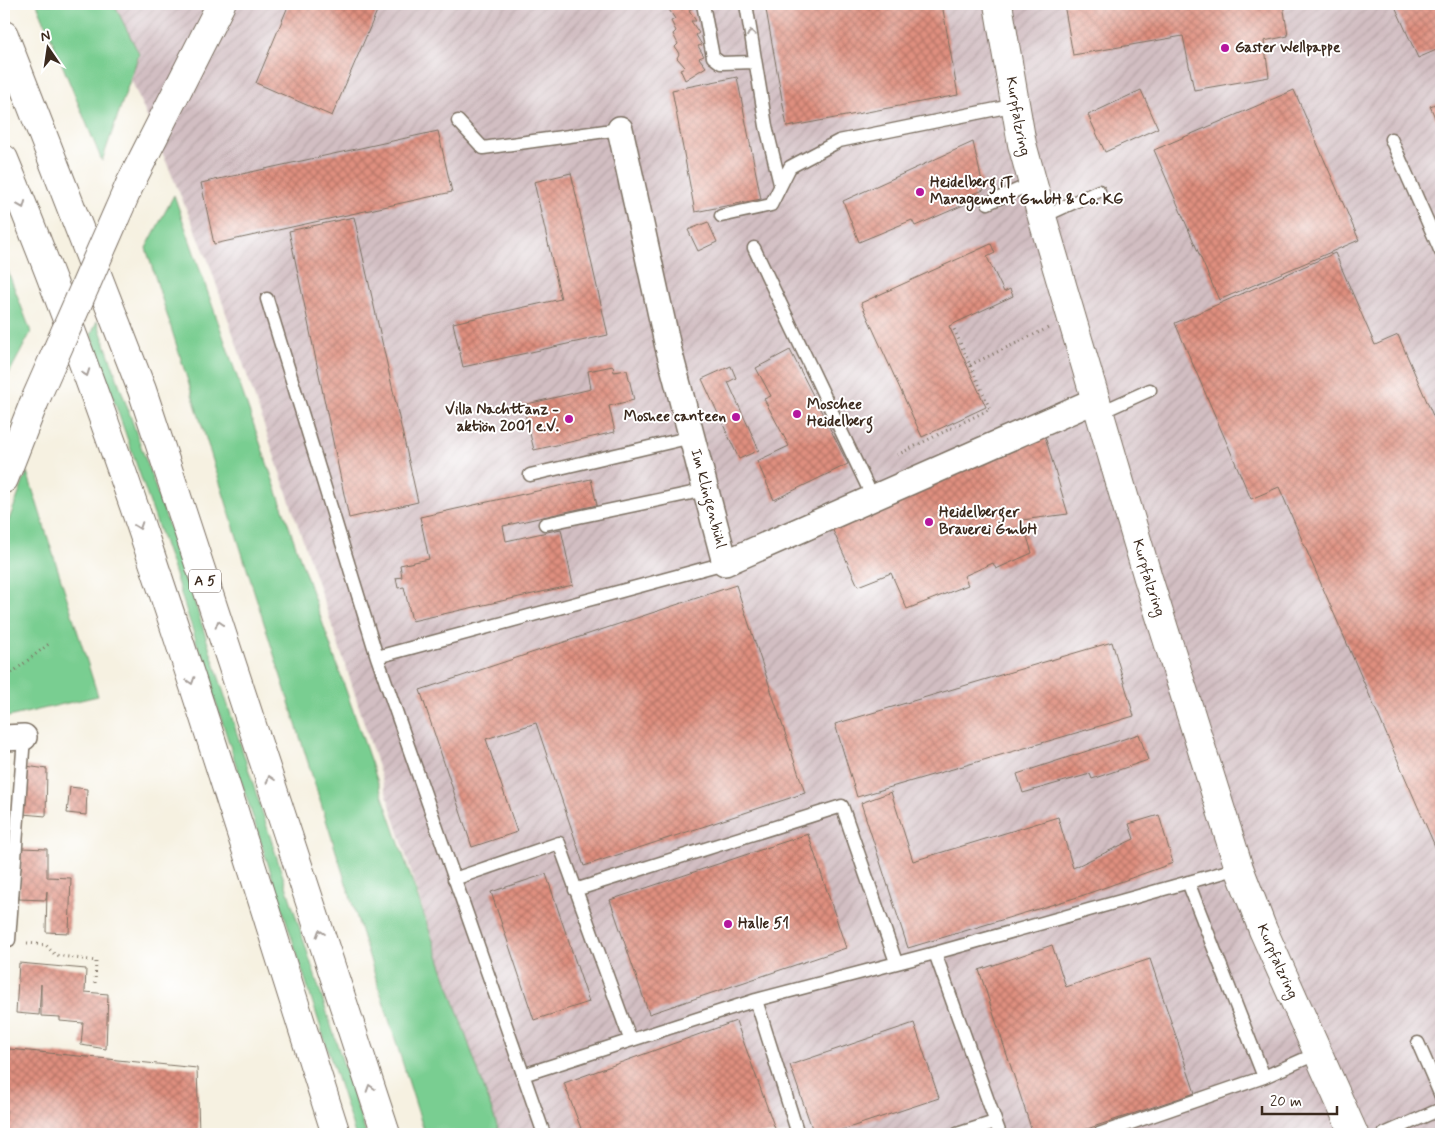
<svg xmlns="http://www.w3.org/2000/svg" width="1445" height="1138" font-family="Mynerve,sans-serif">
	<defs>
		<pattern id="industrial-furrows" width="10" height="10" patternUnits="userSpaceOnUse" patternTransform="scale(1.25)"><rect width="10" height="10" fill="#d2bec2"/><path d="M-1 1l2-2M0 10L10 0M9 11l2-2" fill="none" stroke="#b5a3a6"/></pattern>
		<pattern id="building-cross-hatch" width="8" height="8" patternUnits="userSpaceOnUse" patternTransform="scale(1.25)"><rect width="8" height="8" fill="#df8f7f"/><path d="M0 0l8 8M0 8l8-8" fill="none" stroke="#b67567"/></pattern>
	</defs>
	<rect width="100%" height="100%" fill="#fff"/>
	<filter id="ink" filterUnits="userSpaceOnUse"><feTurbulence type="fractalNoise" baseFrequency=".02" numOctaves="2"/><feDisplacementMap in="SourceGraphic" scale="10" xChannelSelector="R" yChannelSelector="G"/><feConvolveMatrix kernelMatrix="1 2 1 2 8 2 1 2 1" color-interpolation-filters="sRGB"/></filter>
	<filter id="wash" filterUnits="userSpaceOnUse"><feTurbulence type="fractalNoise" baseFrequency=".0096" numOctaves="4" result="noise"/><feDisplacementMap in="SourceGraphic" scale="20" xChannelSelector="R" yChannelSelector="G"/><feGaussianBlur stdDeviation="1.12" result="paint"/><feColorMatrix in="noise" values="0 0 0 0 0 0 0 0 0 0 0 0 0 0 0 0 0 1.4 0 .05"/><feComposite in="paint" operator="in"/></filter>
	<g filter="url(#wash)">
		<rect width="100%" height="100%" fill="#f6f1e1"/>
		<path fill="url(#industrial-furrows)" d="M99,4H1441V1134H500L434,944L351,682L208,260Z"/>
		<path fill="#79ce91" stroke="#5a7c58" d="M37,4H114L139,54L102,161Z
			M174,195L500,1134H425L146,248Z
			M4,261L31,332L4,383Z
			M97,321L183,566L366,1134H355L173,569L91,335Z
			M27,472L98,696L4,718V533Z"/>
		<g id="blocks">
			<path fill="url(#building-cross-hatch)" d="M289,4H380L332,116L256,83Z
				M677,4H691L694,7L689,10L696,21H691L699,33L696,35L702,45L698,46L704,56L699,58L706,67L685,80L680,69L685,67L677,58L679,54L675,47L678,44L673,34L676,31L671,21L675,19L668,8Z
				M765,4H942L958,95L787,127Z
				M1064,4H1283L1288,36L1264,41L1269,77L1194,90L1183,36L1073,55Z
				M1394,4H1441V48L1418,58Z
				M737,77L761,199L695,212L672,90Z
				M1141,90L1158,128L1105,152L1088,115Z
				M1294,90L1359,240L1219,300L1154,150Z
				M1441,102V131L1430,106Z
				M438,131L452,192L214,244L201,183Z
				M973,142L984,190L973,194L975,200L915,226L912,220L859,242L843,201Z
				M571,173L608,335L463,367L453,323L561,299L534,182Z
				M354,217L418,502L349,518L289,231Z
				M708,222L717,242L698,251L688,230Z
				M991,244L995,253L987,257L1004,292L1010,289L1013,296L949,326L986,407L922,437L861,303Z
				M1335,253L1375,345L1398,335L1441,434V860L1279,487L1251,499L1175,323Z
				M790,350L848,464L774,500L757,461L789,446L764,399L771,396L756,368Z
				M613,366L614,372L627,370L634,400L609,406L615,432L534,450L523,405L591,389L588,371Z
				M731,366L736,378L728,382L759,450L739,459L702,379Z
				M1044,433L1068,514L1022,520L1032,553L996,569L993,563L964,576L968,585L907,609L891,573L858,586L830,524Z
				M591,479L597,505L503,526L506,541L561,529L573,585L412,621L404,587L398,588L396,578L402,577L400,565L429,559L420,517Z
				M736,585L805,793L584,866L536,723L486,739L517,832L472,847L420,690Z
				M1112,642L1134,716L857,797L835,724Z
				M1139,734L1148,760L1092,779L1090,774L1023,793L1017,774Z
				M26,766L47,769L46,816L22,814Z
				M70,787L87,789L86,815L67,813Z
				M891,792L913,861L1058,817L1073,868L1134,839L1129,824L1159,815L1173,863L1081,896L908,948L861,803Z
				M808,834L846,948L649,1014L610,900Z
				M21,848L47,849V877L71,878L69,933L46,932L47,891L46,900L19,899Z
				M546,874L589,1002L534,1020L491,892Z
				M1052,945L1066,987L1150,959L1195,1093L1072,1134H1033L979,970Z
				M19,963L86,969L85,992L108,994L106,1049L81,1045L83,1023L60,1021V1017L41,1016V984L39,1015L16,1013Z
				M736,1021L777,1134H583L564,1083Z
				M914,1023L939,1098L830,1134H814L790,1065Z
				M9,1049L197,1068L199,1134H5Z"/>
		</g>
	</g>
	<g filter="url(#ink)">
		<use href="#blocks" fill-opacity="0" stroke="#7c7062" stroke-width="1"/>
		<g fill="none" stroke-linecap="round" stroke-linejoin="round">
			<defs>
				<path id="service" d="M703,4L713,57L721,63L755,62
					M746,4L766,126L780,184
					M458,121L483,148L620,129
					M1391,139L1441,252
					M988,203L1033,183
					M721,216L771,205L790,167L839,141L1016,105
					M1042,217L1099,191
					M754,248L873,498
					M267,299L377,657L544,1134
					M1099,413L1150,390
					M530,475L692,437
					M545,524L706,490
					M377,657L725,563
					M454,879L559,843L630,1039
					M575,890L842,806L896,962
					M9,940L24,737
					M935,953L1000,1134
					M756,1000L798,1134
					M1418,1043L1441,1096
					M523,1075L756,1000L935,953L1239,868
					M1264,1077L1318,1053
					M957,1134L995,1122
					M1099,1134L1264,1077L1188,882
					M1384,1134L1441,1109"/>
				<g id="minor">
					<path id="s1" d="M620,129L668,347L725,563L1096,400"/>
					<path d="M4,738L24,737"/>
				</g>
				<path id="tertiary" d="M130,184L221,4
					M4,479L33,405"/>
				<g id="secondary">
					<path id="s2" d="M998,4L1022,144L1042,217L1148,578L1239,868L1263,930L1354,1134"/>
				</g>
				<path id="motorway" d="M4,35L142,390L386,1134
					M4,159C135,477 232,808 336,1134"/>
			</defs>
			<use href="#service" stroke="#7c7062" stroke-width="15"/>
			<use href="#minor" stroke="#7c7062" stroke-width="28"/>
			<use href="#tertiary" stroke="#7c7062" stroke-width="30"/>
			<use href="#secondary" stroke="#7c7062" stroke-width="30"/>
			<use href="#motorway" stroke="#7c7062" stroke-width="30"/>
			<path stroke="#7c7062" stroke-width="3" stroke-dasharray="1 4" stroke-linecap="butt" d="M970,365L1048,328
				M897,455L990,409L953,327
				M4,679L50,643
				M27,943L46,945L55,955L96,961L95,984"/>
			<use href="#service" stroke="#fff" stroke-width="12"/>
			<use href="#minor" stroke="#fff" stroke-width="25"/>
			<use href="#tertiary" stroke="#fff" stroke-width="28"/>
			<use href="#secondary" stroke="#fff" stroke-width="28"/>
			<use href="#motorway" stroke="#fff" stroke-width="28"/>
			<defs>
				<path id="tertiary-bridge" d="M33,405L130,184"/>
			</defs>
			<use href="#tertiary-bridge" stroke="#7c7062" stroke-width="30" stroke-linecap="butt"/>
			<use href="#tertiary-bridge" stroke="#fff" stroke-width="28"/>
		</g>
		<defs><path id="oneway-chevron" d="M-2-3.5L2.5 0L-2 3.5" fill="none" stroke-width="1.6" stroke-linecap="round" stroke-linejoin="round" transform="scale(1.25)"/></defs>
		<g stroke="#a79f9a">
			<use href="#oneway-chevron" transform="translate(751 33) rotate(-99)"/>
			<use href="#oneway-chevron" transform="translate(22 205) rotate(68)"/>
			<use href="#oneway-chevron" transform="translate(86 373) rotate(70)"/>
			<use href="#oneway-chevron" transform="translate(139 526) rotate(71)"/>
			<use href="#oneway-chevron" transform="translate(219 624) rotate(-108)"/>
			<use href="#oneway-chevron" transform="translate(191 681) rotate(72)"/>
			<use href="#oneway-chevron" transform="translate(270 779) rotate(-108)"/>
			<use href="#oneway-chevron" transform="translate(320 933) rotate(-108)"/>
			<use href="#oneway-chevron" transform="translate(370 1088) rotate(-108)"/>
		</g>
	</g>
	<g fill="#b5179e" stroke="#fff" stroke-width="2">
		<circle cx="1225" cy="48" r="5"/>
		<circle cx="920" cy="192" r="5"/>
		<circle cx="797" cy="414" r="5"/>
		<circle cx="736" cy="417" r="5"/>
		<circle cx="569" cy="419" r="5"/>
		<circle cx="929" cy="522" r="5"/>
		<circle cx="728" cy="924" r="5"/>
	</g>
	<g text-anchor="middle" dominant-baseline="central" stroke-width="4" stroke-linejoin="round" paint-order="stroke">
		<rect fill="#fff" stroke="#766a62" stroke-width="1" x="189" y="569.5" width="32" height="23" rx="4"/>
		<g font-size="14" font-weight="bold" fill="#3b2a1e">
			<text x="205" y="581">A 5</text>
		</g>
		<g font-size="15" font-weight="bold" fill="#3b2a1e" stroke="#fff" text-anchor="start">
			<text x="1235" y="48">Gaster Wellpappe</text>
			<text x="930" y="183">Heidelberg iT<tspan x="930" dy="17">Management GmbH &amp; Co. KG</tspan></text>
			<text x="807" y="405">Moschee<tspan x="807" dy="17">Heidelberg</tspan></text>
			<text x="559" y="410" text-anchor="end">Villa Nachttanz -<tspan x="559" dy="17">aktiön 2001 e.V.</tspan></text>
			<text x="726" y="417" text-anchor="end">Moshee canteen</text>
			<text x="939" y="513">Heidelberger<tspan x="939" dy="17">Brauerei GmbH</tspan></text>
			<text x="738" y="924">Halle 51</text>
		</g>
		<g font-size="15" fill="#3b2a1e" stroke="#fff">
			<text stroke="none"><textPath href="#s2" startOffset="114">Kurpfalzring</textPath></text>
			<text stroke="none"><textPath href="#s1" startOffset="380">Im Klingenbühl</textPath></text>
			<text stroke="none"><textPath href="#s2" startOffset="594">Kurpfalzring</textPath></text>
			<text stroke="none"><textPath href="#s2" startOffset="999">Kurpfalzring</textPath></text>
		</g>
	</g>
	<rect width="1445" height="1138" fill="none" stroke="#fff" stroke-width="20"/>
	<g transform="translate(48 48) rotate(347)" stroke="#ffffff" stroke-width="4" paint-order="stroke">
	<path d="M0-4L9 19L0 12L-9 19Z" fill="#3b2a1e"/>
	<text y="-8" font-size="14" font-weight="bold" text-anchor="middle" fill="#3b2a1e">N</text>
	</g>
	<path d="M1262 1106v8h75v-8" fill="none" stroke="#3b2a1e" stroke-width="2.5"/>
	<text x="1270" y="1106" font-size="15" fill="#3b2a1e" stroke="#ffffff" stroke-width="4" paint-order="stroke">20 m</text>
</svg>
